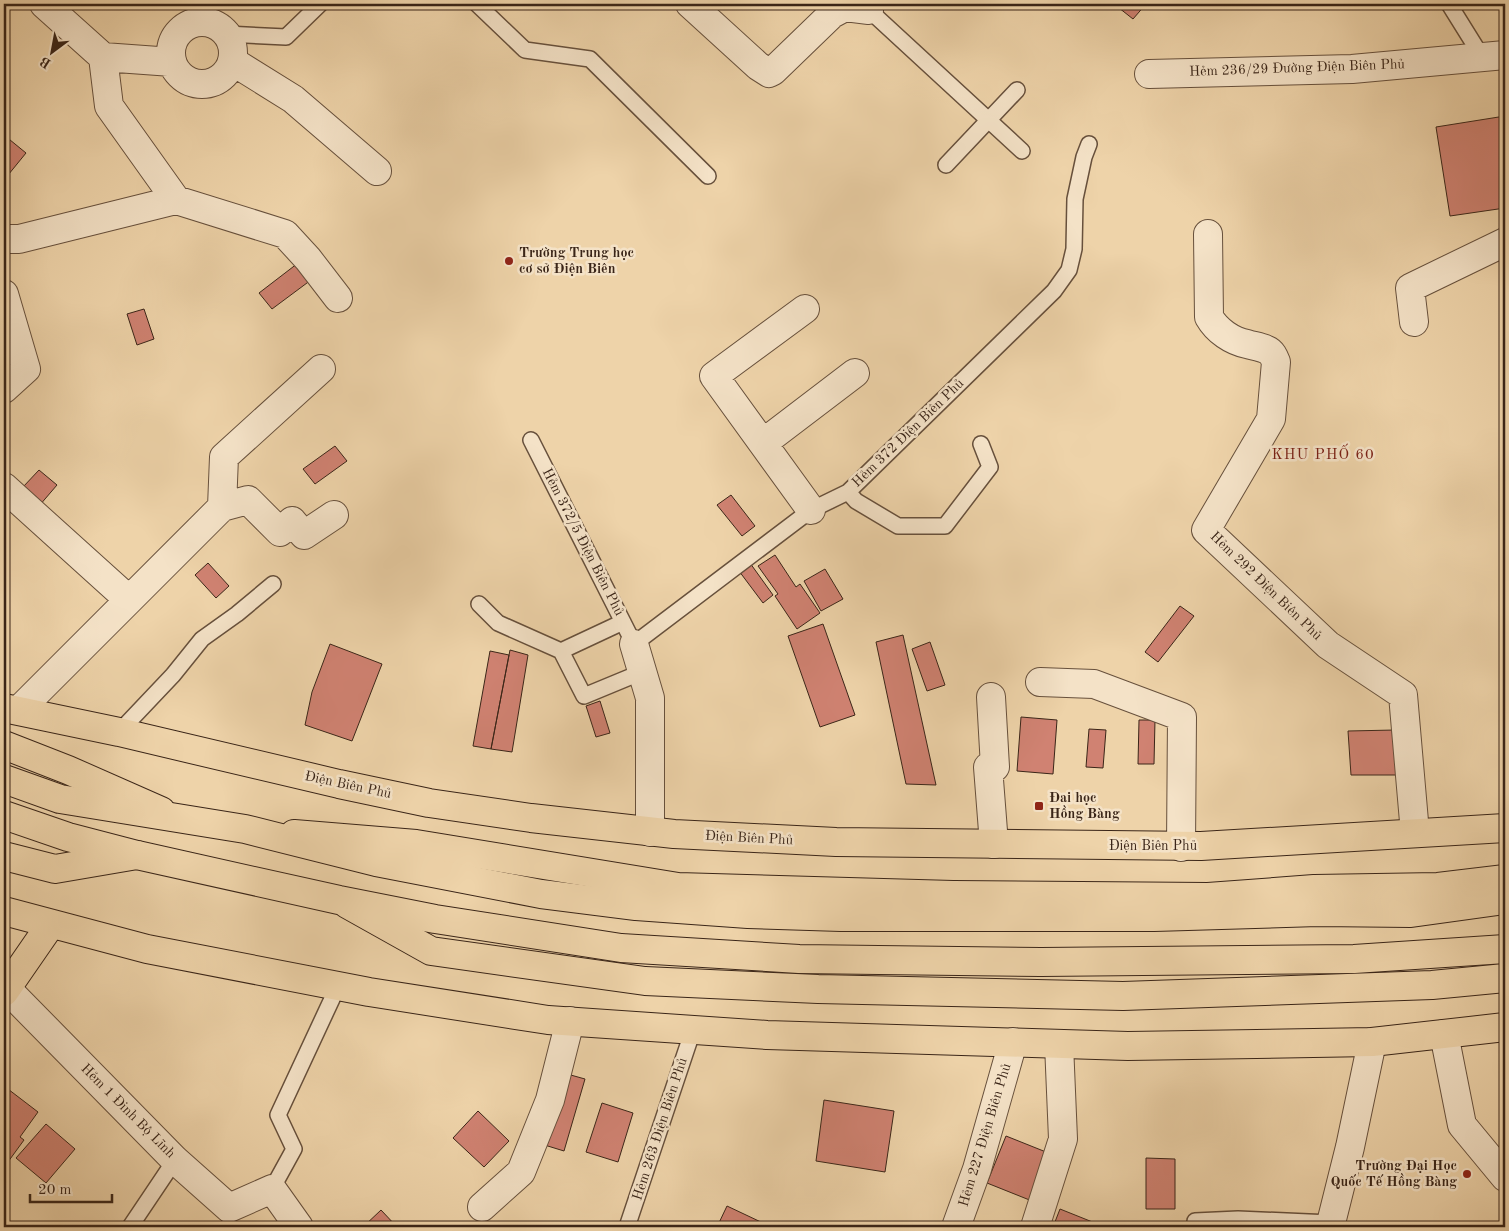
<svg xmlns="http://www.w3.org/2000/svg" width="1509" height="1231" font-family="'Old Standard TT',serif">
	<rect width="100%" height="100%" fill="#eed3a9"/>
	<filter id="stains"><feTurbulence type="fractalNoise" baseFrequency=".004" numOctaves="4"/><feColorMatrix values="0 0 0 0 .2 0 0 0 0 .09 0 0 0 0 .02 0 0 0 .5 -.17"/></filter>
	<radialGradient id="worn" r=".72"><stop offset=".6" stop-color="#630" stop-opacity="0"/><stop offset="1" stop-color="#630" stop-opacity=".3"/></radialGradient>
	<path fill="#d08272" stroke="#3a2518" d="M1114,4H1146L1133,19Z
		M1505,116V208L1450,216L1436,127Z
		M4,135L26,153L4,180Z
		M302,260L315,277L272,309L259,293Z
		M144,309L154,339L137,345L127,314Z
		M335,446L347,461L315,484L303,469Z
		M39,470L57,485L39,506L23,487Z
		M731,495L755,526L742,536L717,505Z
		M775,555L796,587L800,584L820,613L797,629L775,596L778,594L758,566Z
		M208,563L229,586L216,598L195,575Z
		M750,563L773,595L763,603L739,571Z
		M825,569L843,599L821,611L804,581Z
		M1180,606L1194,616L1158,662L1145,652Z
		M823,624L855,715L820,727L788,636Z
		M903,635L936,785L906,784L876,642Z
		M930,642L945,685L927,691L912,649Z
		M330,644L382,664L352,741L305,725L312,692Z
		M510,650L528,655L512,752L491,749Z
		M490,651L509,655L491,749L473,746Z
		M600,701L610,733L596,737L586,706Z
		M1021,717L1057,720L1053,774L1017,771Z
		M1139,720H1155L1154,764H1138Z
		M1089,729L1106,730L1103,768L1086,767Z
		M1395,730L1399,775H1351L1348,731Z
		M560,1072L585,1079L564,1151L538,1143Z
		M4,1086L38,1112L20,1137L24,1140L5,1166Z
		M824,1100L894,1111L885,1172L816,1161Z
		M602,1103L633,1113L618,1162L586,1152Z
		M478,1111L509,1141L484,1167L453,1138Z
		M46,1124L75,1149L46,1183L16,1158Z
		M1006,1136L1051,1154L1032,1201L987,1183Z
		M1146,1158L1175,1159V1209H1146Z
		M727,1206L763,1223L762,1227H717Z
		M1060,1209L1100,1225L1099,1227H1053Z
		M381,1210L397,1227H363Z"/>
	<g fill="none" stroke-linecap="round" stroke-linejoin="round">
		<defs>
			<path id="lane" d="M477,4L525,50L590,59L708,176
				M1449,4L1482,57
				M869,10L1022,151
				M226,34L286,37L320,4
				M946,165L1017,90
				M531,440L634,644L811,510L848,492L1054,291L1069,270L1074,249L1075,199L1084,157L1089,144
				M848,492L856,501L898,526H945L990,467L981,444
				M479,604L498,623L561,651L623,622
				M561,651L584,696L642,672
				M119,732L173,675L202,639L237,614L273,584
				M272,1189L294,1149L278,1115L338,986
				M1195,1221L1238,1219L1331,1223
				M130,1227L175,1160
				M627,1227L693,1030"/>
			<path id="street" d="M44,4L103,57L172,62
				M690,4L758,66L769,73L773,71L832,14L845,7L869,10
				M171 53a31 31 0 1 1 62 0a31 31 0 1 1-62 0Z
				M103,57L109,106L176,200
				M232,61L293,99L377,171
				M1149,74L1352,69L1505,55
				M1208,234L1209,317C1217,331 1232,341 1247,344C1253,346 1262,347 1267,350C1272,352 1274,357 1276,362L1271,419L1206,530L1328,645L1403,695L1415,833
				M4,239H19L176,200L285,234L308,259L338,298
				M4,294L26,369L4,389
				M805,309L714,376L811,510
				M1414,322L1410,288L1505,242
				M763,443L855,373
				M4,487L128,599
				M222,507L248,500L280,532L292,521L304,535L334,515
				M634,644L650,698V832
				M1040,682L1094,684L1182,717L1181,847
				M991,697L995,767H988L994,844
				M19,710L222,507L224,457L321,369
				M6,988L175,1160L229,1208L272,1189L299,1227
				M1444,1034L1462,1125L1505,1177
				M482,1207L521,1172L550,1100L570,1021
				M956,1227L977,1169L1013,1042
				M1035,1227L1063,1139L1059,1044
				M1330,1227L1350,1147L1372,1042"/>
			<path id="primary" d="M4,708L119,732L339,784L429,803L531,818L674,834L836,842L1201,846L1505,828
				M4,745L68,770L161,811
				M294,834L416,844L678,887L953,895L1208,897L1314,889L1438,887L1505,879
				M4,856L55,869L137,855
				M347,904L431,951L645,981L818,989L1123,996L1432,985L1505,978
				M4,911L147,949L369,992L548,1020L767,1035L1128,1046L1372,1042L1505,1027
				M4,992L51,924"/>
			<path id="highway" d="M4,779L60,799L245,829L376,862L541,894L636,906L748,914L841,917H1154L1318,912L1411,913L1505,900
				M4,815L68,837L137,855L339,900L435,919L621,948L799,959L1041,962L1354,959L1505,949"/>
		</defs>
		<use href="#lane" stroke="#67503c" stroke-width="18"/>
		<use href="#street" stroke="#67503c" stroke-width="30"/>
		<use href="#primary" stroke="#3a2518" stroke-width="30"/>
		<use href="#highway" stroke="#3a2518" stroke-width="30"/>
		<use href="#lane" stroke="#f4e2c7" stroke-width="15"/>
		<use href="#street" stroke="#f4e2c7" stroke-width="28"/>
		<use href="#primary" stroke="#eed3a9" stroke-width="28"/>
		<use href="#highway" stroke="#eed3a9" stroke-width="28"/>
	</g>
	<g fill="#8f2418" stroke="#f4e2c7" stroke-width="2">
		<circle cx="509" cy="261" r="5"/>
		<rect x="1034" y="801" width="10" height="10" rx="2.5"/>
		<circle cx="1467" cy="1174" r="5"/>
	</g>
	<g text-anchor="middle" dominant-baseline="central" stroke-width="5" stroke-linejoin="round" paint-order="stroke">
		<g font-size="14" fill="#3a2518" stroke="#f4e2c7">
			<text transform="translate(1297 68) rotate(-2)">Hẻm 236/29 Đường Điện Biên Phủ</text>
			<text transform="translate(908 433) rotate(-44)">Hẻm 372 Điện Biên Phủ</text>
			<text transform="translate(583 542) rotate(63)">Hẻm 372/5 Điện Biên Phủ</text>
			<text transform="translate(1266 586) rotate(44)">Hẻm 292 Điện Biên Phủ</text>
			<text transform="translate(348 785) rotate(12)">Điện Biên Phủ</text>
			<text transform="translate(749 838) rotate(3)">Điện Biên Phủ</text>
			<text x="1153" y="846">Điện Biên Phủ</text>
			<text transform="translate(128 1111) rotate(45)">Hẻm 1 Đinh Bộ Lĩnh</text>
			<text transform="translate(660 1129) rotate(-72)">Hẻm 263 Điện Biên Phủ</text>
			<text transform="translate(985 1135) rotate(-73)">Hẻm 227 Điện Biên Phủ</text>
		</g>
		<g font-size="14" font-weight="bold" fill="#3a2518" stroke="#f4e2c7" text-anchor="start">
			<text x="519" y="253">Trường Trung học<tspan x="519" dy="16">cơ sở Điện Biên</tspan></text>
			<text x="1049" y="798">Đại học<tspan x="1049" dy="16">Hồng Bàng</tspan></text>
			<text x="1457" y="1166" text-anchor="end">Trường Đại Học<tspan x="1457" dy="16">Quốc Tế Hồng Bàng</tspan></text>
		</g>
		<g font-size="15" letter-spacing="1" fill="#7a1f14" stroke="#f4e2c7">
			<text x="1323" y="455">KHU PHỐ 60</text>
		</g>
	</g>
	<rect width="1509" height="1231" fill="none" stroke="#eed3a9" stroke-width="20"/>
	<rect x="5" y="5" width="1499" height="1221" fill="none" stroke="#3a2518" stroke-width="2.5"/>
	<rect x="10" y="10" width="1489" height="1211" fill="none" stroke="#3a2518"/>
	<g transform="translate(52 52) rotate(212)" stroke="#f4e2c7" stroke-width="4" paint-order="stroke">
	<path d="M0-4L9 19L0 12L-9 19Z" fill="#3a2518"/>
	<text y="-8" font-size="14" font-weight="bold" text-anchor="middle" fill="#3a2518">B</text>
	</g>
	<path d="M30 1194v8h82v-8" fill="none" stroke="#3a2518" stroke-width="2.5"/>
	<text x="38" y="1194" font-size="15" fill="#3a2518" stroke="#f4e2c7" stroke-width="4" paint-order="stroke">20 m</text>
	<rect width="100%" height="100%" filter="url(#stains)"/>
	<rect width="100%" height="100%" fill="url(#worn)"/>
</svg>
